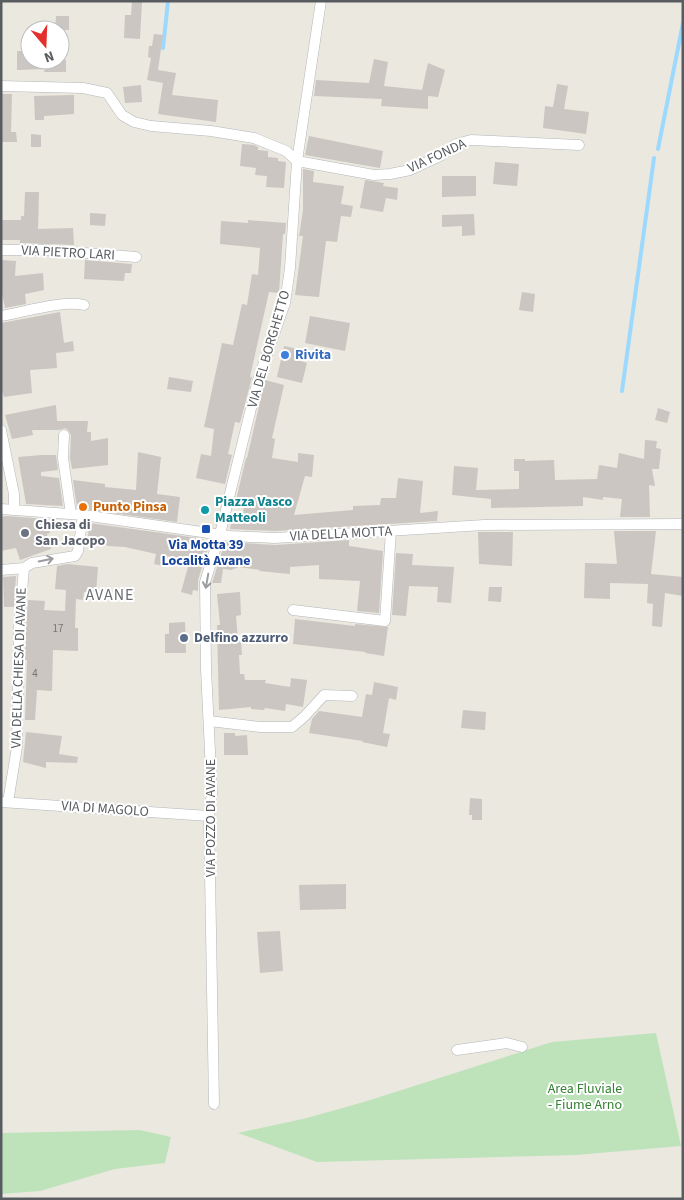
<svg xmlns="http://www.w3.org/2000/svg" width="684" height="1200" font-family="'Source Sans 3',sans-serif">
	<rect width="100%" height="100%" fill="#ebe8df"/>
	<path fill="#bee3bb" d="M656,1033L681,1146L576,1155L317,1162L238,1133L307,1118L367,1101L552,1042Z
		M140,1130L171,1137L165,1163L115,1169L40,1191L1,1194V1133Z"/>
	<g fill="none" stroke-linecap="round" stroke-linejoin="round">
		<path stroke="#9dd9fd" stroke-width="4" d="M163,48L168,1
			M658,149L683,23
			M622,391L654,158"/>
	</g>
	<path fill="#cbc6c1" d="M132,1H142L140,39L124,38L125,15H131Z
		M56,16H69V30H55Z
		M154,34L163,35L158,70L176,73L172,95L218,100L216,122L158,114L163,83L147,80L151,58L148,57L149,46H152Z
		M17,51H30V60H66V72H44L45,69L17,70Z
		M374,59L388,62L384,86L422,90L428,63L445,70L438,97L428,96V109L381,106L382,99L314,96L316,80L369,83Z
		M557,84L568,86L564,109L589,112L586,134L543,128L545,106L553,107Z
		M141,85L142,102L125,103L123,87Z
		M1,94H12L11,132H16L17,142H1Z
		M74,95V114L44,116V120H35L34,96Z
		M31,134L41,135V147H31Z
		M309,136L383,151L380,168L305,155Z
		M242,144L254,145L258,147V150L268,151V157L278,158V161L286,162L284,188L266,187L267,176L255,175L256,168L240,166Z
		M495,162L519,164L517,186L493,184Z
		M303,169L314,171L313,182L344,186L341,204L353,206L351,217L341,216L337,242L326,241L319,297L295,295L303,236H299L303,210Z
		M442,176H476V196L442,197Z
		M365,180L378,182L384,183L383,186L398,188L397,200L386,198L383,212L360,208Z
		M25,192H39L38,229L73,228L74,245L20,243V240H1V220H21V216H24Z
		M90,213L106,214L105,226L90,225Z
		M474,214L475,235L462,236V226L442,227V215Z
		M248,220L286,223L285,234H283L279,293L269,292L250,377H252L240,423L235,422L228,454L232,455L225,484L196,478L201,454L211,456L214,429L204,427L222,343L233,345L242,304L247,305L252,274L258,275L260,248L220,244L221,221L248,223Z
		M1,260L16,261L15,276L43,273L44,290L25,294L26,304L5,308L1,288Z
		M85,260L132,264L131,273H125L124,281L84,279Z
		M522,292L535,294L533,312L519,310Z
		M60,312L64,343L73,341L74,351L56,353L57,368L30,370L32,393L4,397L1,386V323Z
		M310,316L350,323L345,351L305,343Z
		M284,346L303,350L301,361L307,363L302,383L277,377Z
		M169,377L193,381L191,392L167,389Z
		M265,380L284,385L272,438L275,439L272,458L298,462V453L314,455L312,477L305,476L294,515L353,510V506L380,505L381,498H396L398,478L423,481L420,513L438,511L437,521L275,531L230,529L232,519L243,520L244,500H236L246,458H247Z
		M56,405L57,421H88L87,432H91V441L108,438V465L72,469L70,458L71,435L68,430L65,428L59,430H32L33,435L12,439L5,415Z
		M658,408L670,412L667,423L655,420Z
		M645,440L657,441L656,448L661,449L659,469H652L655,486L649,485L650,517H620L622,499L603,497V500L583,497V506L491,508V499L452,495L454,466L478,468L476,490L519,489V471H514V459H525V461L554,460L555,480L597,479L599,465L617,468L619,453L644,459Z
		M138,452L161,457L157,494L180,497L177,522L77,508L73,480L105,484V487L136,490Z
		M42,455H56L58,470L41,472V476L59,478L63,506L26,504L18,457Z
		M6,516L47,519L50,533L47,534L51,549L20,560L16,548L1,551V517Z
		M89,523L198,538L210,542L198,580V591L193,590L192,595L181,592L190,560L166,556L164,566L154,564L156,554L125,547L108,546L97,541L98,537L88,536Z
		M614,531H656L651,574L683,577V596L665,593L662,627L652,626L653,604L647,603L648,584L610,583V599L584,598L585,563L617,564Z
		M478,532H513L512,566L479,564Z
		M349,540V546L383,551L379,613L357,611L360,581L319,579V565L290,567V574L259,571L260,570L239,567L231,570L223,569L221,583H212L225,542L275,545Z
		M396,553L413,554L412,565L454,567L451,603L437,602L438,587L409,586L406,616L392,615Z
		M67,564L98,567L96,593L84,592L83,600L76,599L75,628H78V651L53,650L52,691L37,690L35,720H25L27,660H25L26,628L28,600L45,601L44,610L65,611L66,590L55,589L57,566Z
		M16,576L14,607H4L3,577Z
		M489,587H502L501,602L488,601Z
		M240,592L241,615L236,616L238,641H241L242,655H239L240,674H244L245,680H266L265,683L290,687L291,678L307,680L303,707L286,704L285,711L265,708L264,710L251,709V707L219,710L217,625H220L217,594Z
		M295,619L355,626V624L388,627L384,656L365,653L366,652L293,644Z
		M185,622L186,653H165V634H169V623Z
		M374,682L398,687L396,700L389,698L383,733L390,734L387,747L362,742L363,741L309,733L312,719L319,711L362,717L366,694L372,695Z
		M463,710L486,712L485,730L461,728Z
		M26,732L62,736L59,754L78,757L77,763L46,762V768L23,762Z
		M224,733H235V736L247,735L248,755H224Z
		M470,798L482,799V820H472V815H469Z
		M346,884V909L300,910L299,885Z
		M280,931L283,971L260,973L257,932Z"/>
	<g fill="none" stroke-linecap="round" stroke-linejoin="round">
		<defs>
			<path id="minor" d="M1,86L83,88L107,93L122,115L134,122L151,126L211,131L254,138L286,151L297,161L374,175L390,174L410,170L442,155L456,144L471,140L579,145
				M1,250H46L136,257
				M1,316C24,312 63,300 84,305
				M1,430L14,494V509
				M64,435L63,458L71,514
				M1,509L83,515L230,536L275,538L484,525L683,524
				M1,570L24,568
				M293,610L385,621L391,531
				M209,721L260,727H292L305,716L324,695L352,696
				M1,802L209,816
				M8,802L17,747L19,628L24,568L32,563L75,556L78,551L83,515
				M457,1050L507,1043L522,1047
				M214,1104L209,816L212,793L206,669L205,582L220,534L258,380L285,303L290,268L297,161L321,1"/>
		</defs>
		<use href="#minor" stroke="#b2b6ba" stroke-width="11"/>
		<use href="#minor" stroke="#fff" stroke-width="10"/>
	</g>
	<defs><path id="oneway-shaft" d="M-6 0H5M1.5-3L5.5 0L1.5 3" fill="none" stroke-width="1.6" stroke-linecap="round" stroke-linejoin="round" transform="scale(1.25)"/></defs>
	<g stroke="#9b9da0">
		<use href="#oneway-shaft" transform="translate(46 560) rotate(-11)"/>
		<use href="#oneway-shaft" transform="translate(207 581) rotate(100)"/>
	</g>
	<circle fill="#3f7fe0" stroke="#fff" stroke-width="2" cx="285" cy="355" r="5"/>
	<circle fill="#e8710a" stroke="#fff" stroke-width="2" cx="83" cy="507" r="5"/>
	<circle fill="#0f9aa8" stroke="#fff" stroke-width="2" cx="205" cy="510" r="5"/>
	<rect fill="#1a4fb4" stroke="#fff" stroke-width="2" x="201" y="524" width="10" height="10" rx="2.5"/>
	<circle fill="#6b7280" stroke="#fff" stroke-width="2" cx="25" cy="533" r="5"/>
	<circle fill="#5c6f8a" stroke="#fff" stroke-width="2" cx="184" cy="638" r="5"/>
	<g text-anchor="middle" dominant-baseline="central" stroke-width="4" stroke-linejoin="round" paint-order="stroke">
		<g font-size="11" fill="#757678">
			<text x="58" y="628">17</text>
			<text x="35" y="673">4</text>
		</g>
		<g font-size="14" fill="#585c60" stroke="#fff">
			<text transform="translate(437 156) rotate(-25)">VIA FONDA</text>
			<text transform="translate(68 253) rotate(3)">VIA PIETRO LARI</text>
			<text transform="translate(269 349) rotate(-74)">VIA DEL BORGHETTO</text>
			<text transform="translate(341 534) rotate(-3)">VIA DELLA MOTTA</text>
			<text transform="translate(19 668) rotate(-88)">VIA DELLA CHIESA DI AVANE</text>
			<text transform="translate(105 809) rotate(4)">VIA DI MAGOLO</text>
			<text transform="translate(211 818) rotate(-90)">VIA POZZO DI AVANE</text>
		</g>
		<g font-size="14" font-weight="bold" fill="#366cbe" stroke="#fff" text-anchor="start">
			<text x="295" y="355">Rivita</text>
		</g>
		<g font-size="14" font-weight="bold" fill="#0d838f" stroke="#fff" text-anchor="start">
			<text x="215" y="502">Piazza Vasco<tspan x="215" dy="16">Matteoli</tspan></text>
		</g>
		<g font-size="14" font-weight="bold" fill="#c56008" stroke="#fff" text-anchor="start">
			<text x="93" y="507">Punto Pinsa</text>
		</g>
		<g font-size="14" font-weight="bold" fill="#5b616d" stroke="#fff" text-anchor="start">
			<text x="35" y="525">Chiesa di<tspan x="35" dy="16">San Jacopo</tspan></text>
		</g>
		<g font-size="14" font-weight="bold" fill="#164399" stroke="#fff">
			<text x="206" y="545">Via Motta 39<tspan x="206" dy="16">Località Avane</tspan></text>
		</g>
		<g font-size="14" font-weight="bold" fill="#4e5e75" stroke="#fff" text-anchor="start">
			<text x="194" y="638">Delfino azzurro</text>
		</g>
		<g font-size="14" fill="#368235" stroke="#fff">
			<text x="585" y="1089">Area Fluviale<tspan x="585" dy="16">- Fiume Arno</tspan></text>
		</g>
		<g font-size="16" letter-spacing="1" fill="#696e72" stroke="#fff">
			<text x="110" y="595">AVANE</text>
		</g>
	</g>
	<rect width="684" height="1200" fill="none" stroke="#585c60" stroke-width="5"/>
	<g transform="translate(45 45) rotate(161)"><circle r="24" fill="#ffffff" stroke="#bcbebf"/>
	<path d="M0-4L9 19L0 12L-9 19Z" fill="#e52f2c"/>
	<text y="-8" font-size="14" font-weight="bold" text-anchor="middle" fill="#585c60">N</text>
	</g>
</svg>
